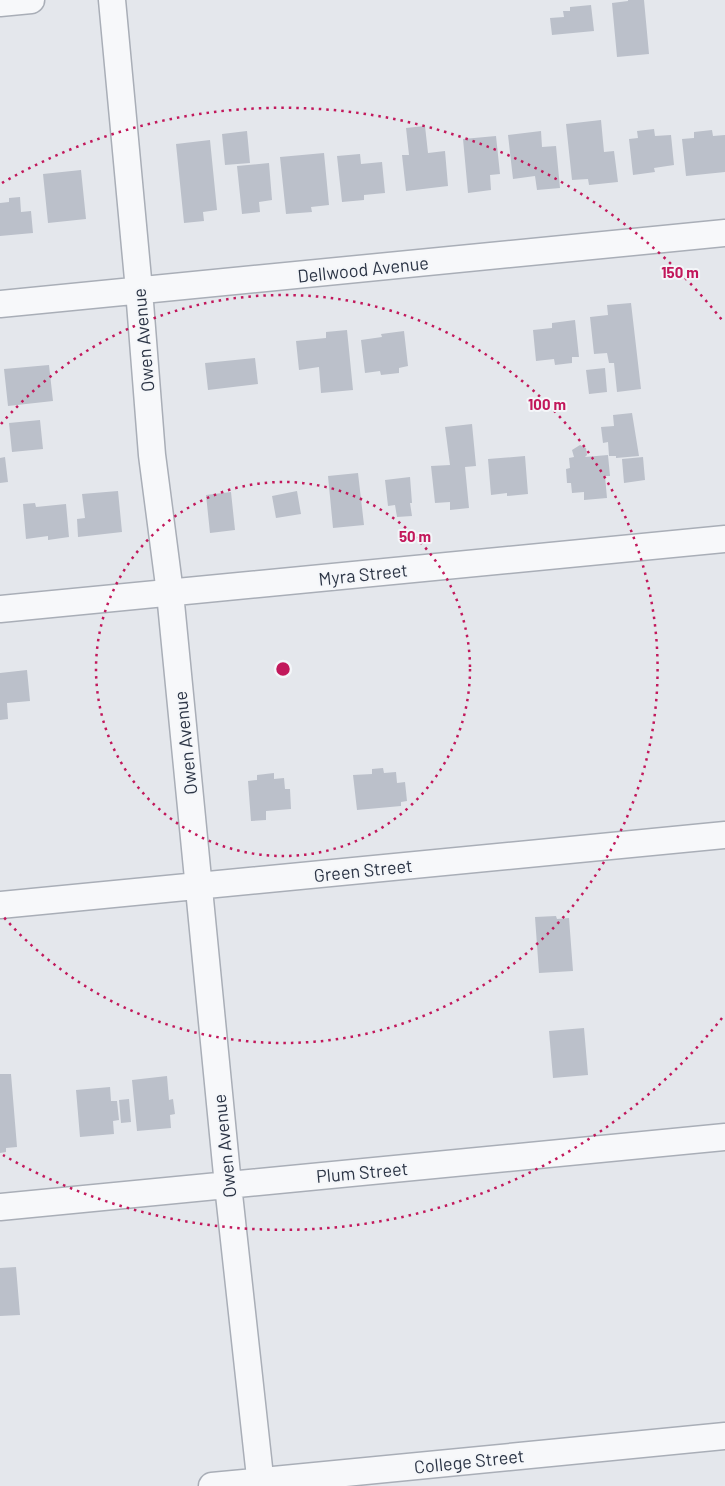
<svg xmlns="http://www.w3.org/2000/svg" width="725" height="1486" font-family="Barlow,sans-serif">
	<rect width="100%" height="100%" fill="#e4e7ec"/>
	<path fill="#bbc0ca" d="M628,0H644L649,54L617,57L612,3L628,1Z
		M591,5L594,31L552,35L550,18L564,17L563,11H570V7Z
		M601,120L604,152L614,151L618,182L589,185L588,179L572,180L566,124Z
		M425,126L428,153L445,151L448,186L406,191L402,155H409L406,128Z
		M654,129L655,136L671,135L674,165L654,168L655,172L633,175L629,139L638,138L637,131Z
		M712,130L713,136L725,135V172L686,176L682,139L694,138V132Z
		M247,131L250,163L225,165L222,134Z
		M541,131L542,147L556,146L560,188L537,190L535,176L513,179L508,135Z
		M496,136L500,174L490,175L491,190L468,193L463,139Z
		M210,140L217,210L203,212L204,221L184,223L176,144Z
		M324,153L329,205L311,207L312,212L286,214L280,157Z
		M360,154L361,164L382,162L385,193L364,195V200L342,202L337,156Z
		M269,163L272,200L259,202L260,212L242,214L237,166Z
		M81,170L86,219L48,223L43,174Z
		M20,197L21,212L31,211L33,233L0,236V203L9,202V198Z
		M631,303L641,389L617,392L614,363H609L607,353L594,354L590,317L608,315L607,305Z
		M575,320L579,357H572V363L555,365L554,359L536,361L533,330L552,328V323Z
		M347,330L353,390L321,393L319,367L299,370L296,341L326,338V332Z
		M404,331L408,366L399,368V373L381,375L380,371L365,373L361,340L382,337L381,334Z
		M255,358L258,384L208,390L205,363Z
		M49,365L53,401L8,406L4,369Z
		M605,368L607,392L589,394L586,370Z
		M632,413L639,456L616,458V456H609L608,442L603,443L601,427L614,426L613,415Z
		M40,420L43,449L12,452L9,423Z
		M472,424L476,466L465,467L469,508L450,510V502L435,503L431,466L450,465L445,427Z
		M580,445L586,448L587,455L585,457L608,455L610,476H605L607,498L584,500V492L572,493L571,483H567L566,469L570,468L569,458L574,457L572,450Z
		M525,456L528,494L507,496V493L491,495L488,459Z
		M5,457L8,482L0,483V458Z
		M643,457L645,480L624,483L622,459Z
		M358,473L364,525L333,528L328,476Z
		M410,477L412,503H410L412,516L397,517L395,505L388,506L385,480Z
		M118,491L122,532L78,537L77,519L85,518L82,494Z
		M297,491L301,514L276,518L272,496Z
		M231,492L235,530L210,533L206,495Z
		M35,503L36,507L66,504L69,537L48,540V536L26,539L23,504Z
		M27,670L30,701L7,703L8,719L0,720V673Z
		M383,768L384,773L396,772L397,783L405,782L407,801L401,802V806L357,810L353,775L372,774V769Z
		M274,773V779L284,778L285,789H290L291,809L266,811V820L251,821L248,781L257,780V775Z
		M556,916L557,919L569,918L573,971L539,973L535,917Z
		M584,1028L588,1075L553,1078L549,1031Z
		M0,1074H11L17,1147L6,1148V1152L0,1153Z
		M167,1076L169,1100L173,1099L175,1114L170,1115L171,1128L137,1131L132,1080Z
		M110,1087L111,1101H117L119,1120L113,1121L114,1134L80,1137L76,1090Z
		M129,1099L131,1122L121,1123L119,1100Z
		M16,1267L20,1315L0,1316V1268Z"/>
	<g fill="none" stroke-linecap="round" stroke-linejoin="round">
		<defs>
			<path id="minor" d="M112,0L139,290L152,455L170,593L228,1185L261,1486
				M0,3L31,0
				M0,304L725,233
				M0,609L725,539
				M0,905L725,835
				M0,1207L725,1137
				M212,1486L725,1436"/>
		</defs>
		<use href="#minor" stroke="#a9aeb7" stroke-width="29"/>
		<use href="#minor" stroke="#f7f8fa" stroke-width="26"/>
	</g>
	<g fill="none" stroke="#c2185b" stroke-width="2.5" stroke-dasharray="2.5 5">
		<circle cx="283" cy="669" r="187"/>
		<path d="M1 424A374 374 0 1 1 1 914"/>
		<path d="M722 1018A561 561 0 0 1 3 1155M2 183A561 561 0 0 1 722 320"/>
	</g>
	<g text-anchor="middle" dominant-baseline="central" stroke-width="4" stroke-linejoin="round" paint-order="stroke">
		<g font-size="18" fill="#2b3445" stroke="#f4f6f9">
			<text transform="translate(363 269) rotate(-6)">Dellwood Avenue</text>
			<text transform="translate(143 340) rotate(-95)">Owen Avenue</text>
			<text transform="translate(363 574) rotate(-6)">Myra Street</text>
			<text transform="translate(185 743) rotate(-96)">Owen Avenue</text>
			<text transform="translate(363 870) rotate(-6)">Green Street</text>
			<text transform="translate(224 1146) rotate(-96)">Owen Avenue</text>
			<text transform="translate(362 1172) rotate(-5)">Plum Street</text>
			<text transform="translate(469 1461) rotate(-6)">College Street</text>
		</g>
	</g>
	<circle cx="283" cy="669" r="8" fill="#c2185b" stroke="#f4f6f9" stroke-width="2.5"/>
	<g font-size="15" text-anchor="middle" font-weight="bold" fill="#c2185b" stroke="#f4f6f9" stroke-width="4" stroke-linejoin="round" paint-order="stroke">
		<text x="680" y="278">150 m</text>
		<text x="547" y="410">100 m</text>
		<text x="415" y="542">50 m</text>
	</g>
</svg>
